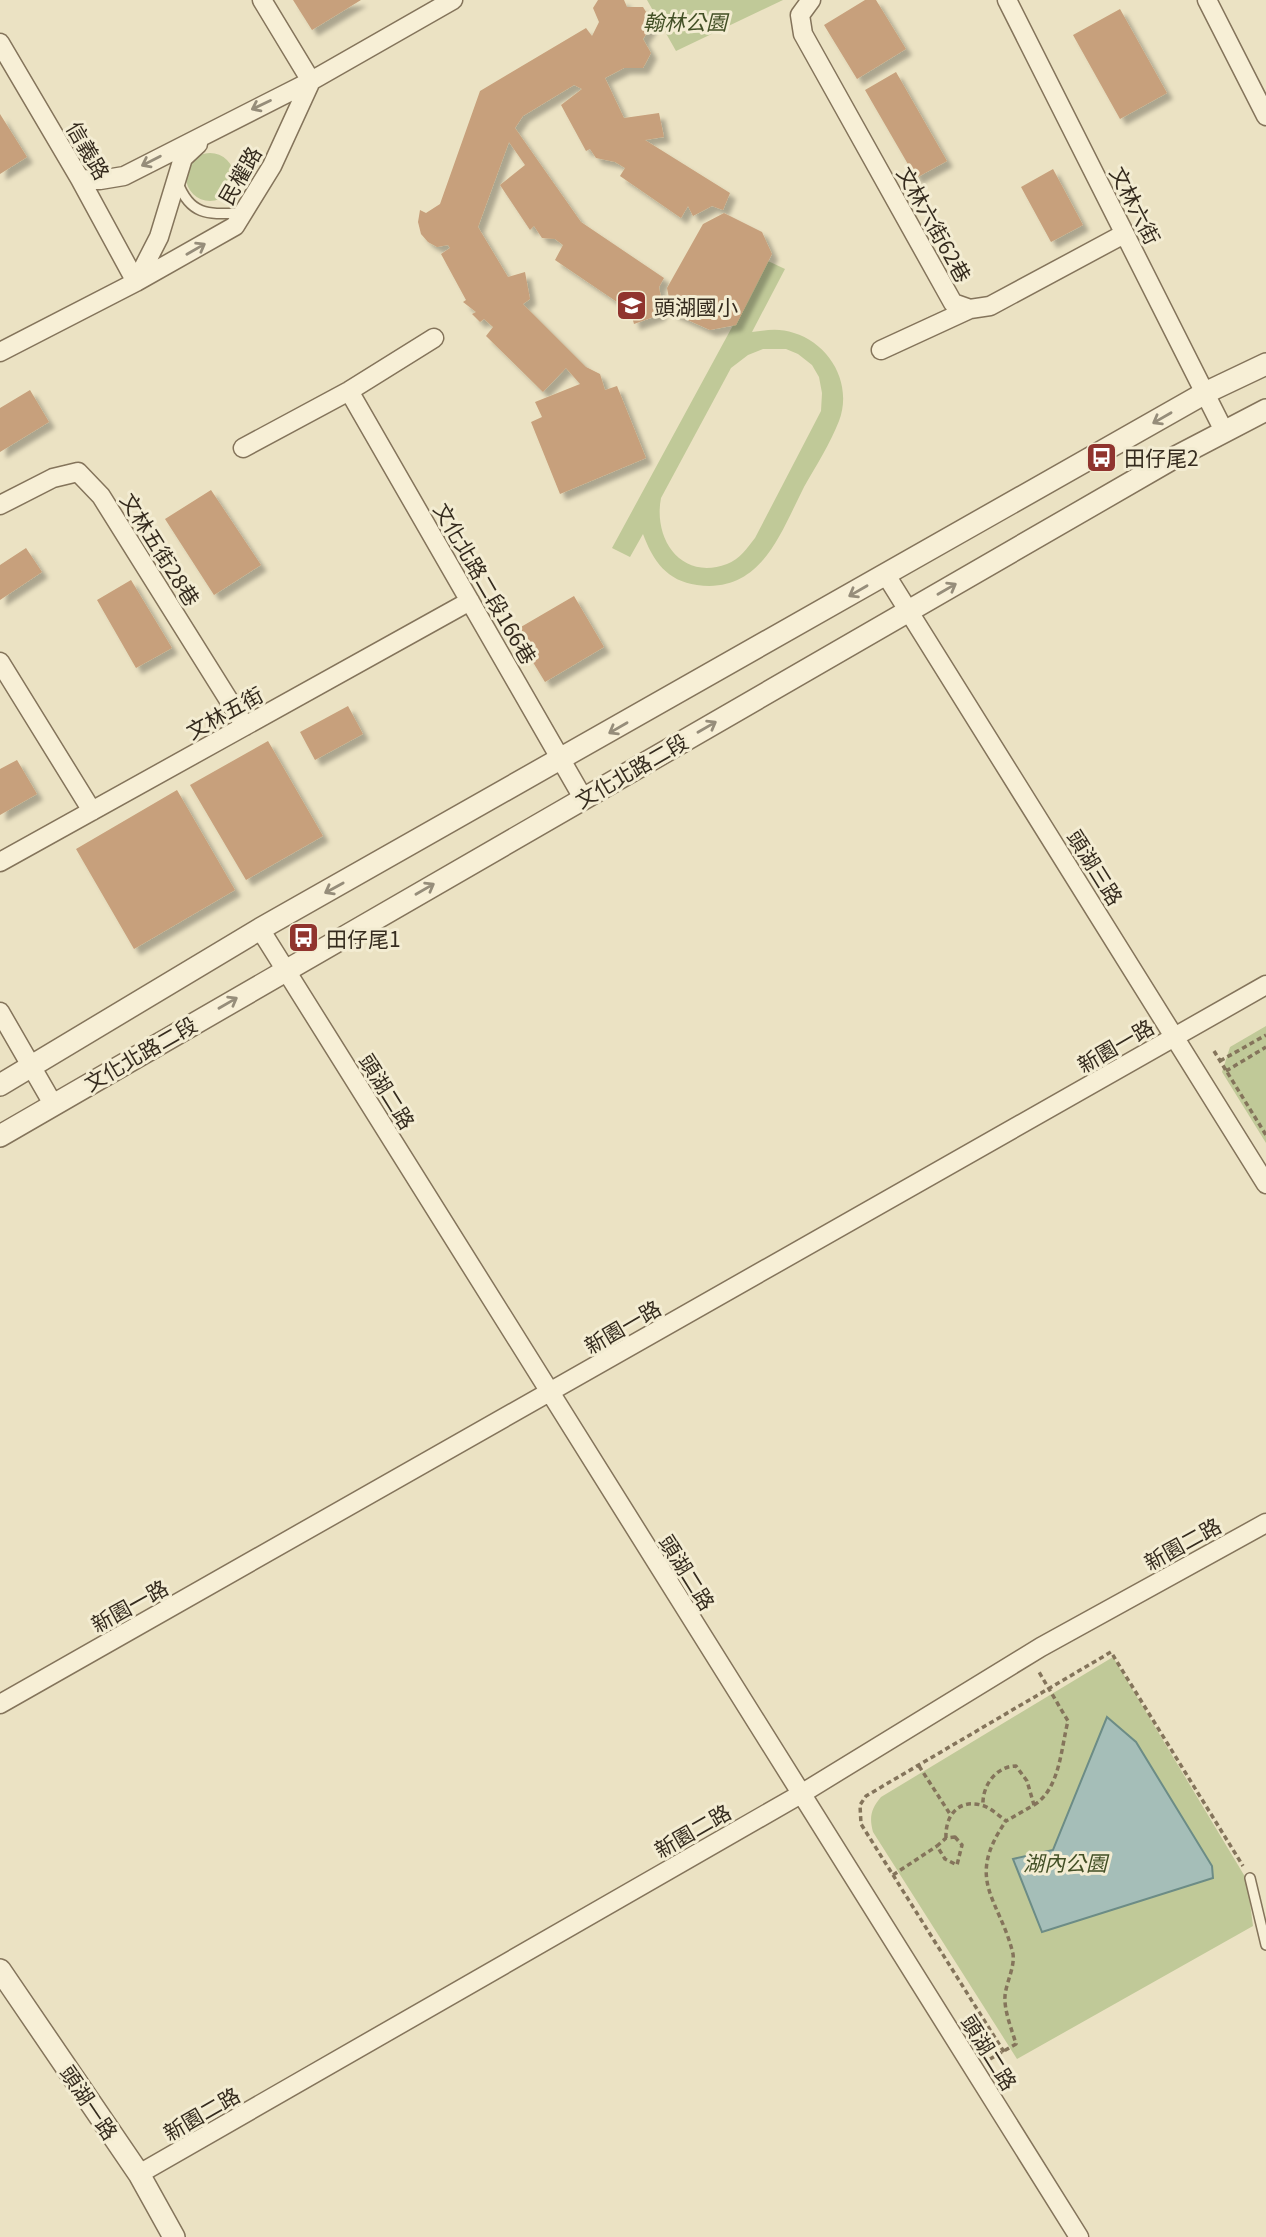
<svg xmlns="http://www.w3.org/2000/svg" width="1266" height="2237" font-family="Georgia,'Noto Sans TC',serif">
	<defs>
		<filter id="shadow"><feDropShadow dx="6" dy="6" stdDeviation="2" flood-color="#0004"/></filter>
	</defs>
	<rect width="100%" height="100%" fill="#ebe2c3"/>
	<path fill="#c0c998" fill-rule="evenodd" d="M647,0H783L676,51Z
		M186 177a24 24 0 1 1 48 0a24 24 0 1 1-48 0Z
		M768,261L785,269L752,332C766,330 780,328 794,333C830,344 853,384 839,421C830,444 816,466 804,487C780,534 761,594 697,585C667,581 653,561 643,534L630,557L612,548ZM763,349H786L798,354L812,365L819,377L822,393L821,411L755,538C748,547 739,560 727,564C681,581 653,539 661,498L731,368L748,355Z
		M1266,1026V1143L1222,1072L1230,1047Z
		M1113,1657L1247,1880L1253,1926L1017,2059L873,1832C869,1817 871,1809 881,1797Z"/>
	<path fill="#a5beb8" stroke="#6c8c86" stroke-width="2" d="M1107,1717L1136,1742L1212,1866L1213,1878L1042,1932L1013,1859L1053,1850Z"/>
	<path fill="#c7a07b" filter="url(#shadow)" d="M293,0H361L312,30Z
		M598,0H624L627,7H643L653,23L643,39L651,53L643,68H624L605,78L624,118L659,113L664,137L645,140L730,193L723,210L712,206L693,216L688,206L681,218L620,176L625,168L615,162L596,158L590,149L586,151L561,105L582,89L574,85L523,116L515,128L581,222L664,278L659,287L663,308L659,315L634,324L626,295L620,304L555,260L563,245L555,239L542,238L534,226L530,230L500,185L525,165L509,142L478,227L508,277L525,272L530,299L523,304L586,367L600,374L605,390L617,386L646,458L560,494L531,422L542,417L535,402L580,384L566,368L543,392L486,336L493,327L484,319L480,322L472,314L476,312L463,302L466,300L441,254L450,248L448,245L437,247L428,242L421,234L418,222L420,210L426,213L440,204L480,91L586,28L592,36L599,22L593,8Z
		M865,0H876L906,49L857,79L824,25Z
		M1120,9L1167,93L1120,119L1073,35Z
		M896,72L947,161L916,178L865,90Z
		M0,114L27,157L0,174Z
		M1053,169L1083,225L1051,242L1021,187Z
		M724,213L762,232L772,254L736,325L710,330L672,313L667,288L703,224Z
		M30,390L49,422L0,452V408Z
		M211,490L261,565L214,595L165,519Z
		M26,548L42,572L0,600V565Z
		M131,580L172,648L136,668L97,600Z
		M574,596L604,647L545,682L514,631Z
		M348,706L363,734L315,760L300,732Z
		M268,741L323,836L246,880L190,785Z
		M17,760L37,794L0,815V769Z
		M177,790L235,890L134,949L76,849Z"/>
	<g fill="none" stroke-linecap="round" stroke-linejoin="round">
		<defs>
			<path id="service" d="M178,183C191,217 210,214 242,213
				M1250,1878L1266,1945"/>
			<path id="minor" d="M262,0L311,81
				M811,0L800,15L803,34L953,303L970,309L990,306L1124,234
				M1007,0L1224,431
				M1207,0L1266,116
				M0,43L80,179L136,282
				M80,179L100,180L124,176L311,81L453,0
				M136,282L159,237L183,158L198,144
				M881,350L970,309
				M0,352L136,282L235,226L272,166L311,81
				M349,391L583,798
				M243,448L349,391L434,338
				M0,505L53,478L78,472L101,496L245,726
				M886,575L1266,1184
				M0,662L92,811
				M0,862L470,601
				M260,929L1079,2237
				M0,1012L53,1104
				M0,1704L1266,985
				M139,2174L801,1794L1041,1647L1266,1523"/>
			<path id="tertiary" d="M0,1085L260,929L1205,393L1266,364
				M0,1136L1170,460L1266,410
				M0,1970L139,2174L174,2237"/>
		</defs>
		<use href="#service" stroke="#84745b" stroke-width="12"/>
		<use href="#minor" stroke="#84745b" stroke-width="21"/>
		<use href="#tertiary" stroke="#84745b" stroke-width="24"/>
		<path stroke="#84745b" stroke-width="3.5" stroke-dasharray="5 3.5" stroke-linecap="butt" d="M1214,1051L1266,1135
			M1220,1061L1266,1035
			M1226,1071L1266,1047
			M919,1766L950,1814
			M1034,1805C1060,1789 1061,1748 1068,1721L1039,1672
			M955,1837L962,1845L957,1865L945,1859L937,1846L946,1838Z
			M946,1838C945,1817 957,1799 981,1805C990,1807 999,1816 1006,1821L1034,1805L1027,1781L1016,1766C996,1766 982,1786 983,1805
			M893,1875L937,1846
			M1004,2052L861,1824L860,1805L866,1796L1111,1652L1243,1866
			M990,2059L1016,2044C1012,2030 1004,2011 1005,1996C1006,1983 1015,1967 1013,1954C1000,1899 964,1881 1006,1821"/>
		<use href="#service" stroke="#f7efd6" stroke-width="9"/>
		<use href="#minor" stroke="#f7efd6" stroke-width="18"/>
		<use href="#tertiary" stroke="#f7efd6" stroke-width="21"/>
	</g>
	<defs><path id="oneway-shaft" d="M-6 0H5M1.5-3L5.5 0L1.5 3" fill="none" stroke-width="1.6" stroke-linecap="round" stroke-linejoin="round" transform="scale(1.75)"/></defs>
	<g stroke="#968d7a">
		<use href="#oneway-shaft" transform="translate(261 105) rotate(154)"/>
		<use href="#oneway-shaft" transform="translate(151 161) rotate(153)"/>
		<use href="#oneway-shaft" transform="translate(196 249) rotate(-30)"/>
		<use href="#oneway-shaft" transform="translate(1162 418) rotate(150)"/>
		<use href="#oneway-shaft" transform="translate(947 589) rotate(-30)"/>
		<use href="#oneway-shaft" transform="translate(858 591) rotate(150)"/>
		<use href="#oneway-shaft" transform="translate(707 727) rotate(-30)"/>
		<use href="#oneway-shaft" transform="translate(618 728) rotate(150)"/>
		<use href="#oneway-shaft" transform="translate(334 888) rotate(151)"/>
		<use href="#oneway-shaft" transform="translate(425 889) rotate(-30)"/>
		<use href="#oneway-shaft" transform="translate(228 1003) rotate(-30)"/>
	</g>
	<defs>
		<symbol id="school-square" viewBox="-11 -11 22 22"><rect x="-9" y="-9" width="18" height="18" rx="4" fill="#90342e" stroke="#f3ecd2"/><path d="M0-5L7-2L0 1L-7-2ZM-4 1L0 2.5L4 1V4Q0 6-4 4Z" fill="#fff"/></symbol>
		<symbol id="bus-square" viewBox="-11 -11 22 22"><rect x="-9" y="-9" width="18" height="18" rx="4" fill="#90342e" stroke="#f3ecd2"/><path d="M-5-6H5V4H4V6H2V4H-2V6H-4V4H-5ZM-3.5-4V0h7V-4ZM-3.5 1.2v1.5H-2V1.2ZM2 1.2v1.5H3.5V1.2Z" fill="#fff"/></symbol>
	</defs>
	<g fill-rule="evenodd">
		<use href="#school-square" x="614" y="288" width="35" height="35"/>
		<use href="#bus-square" x="1084" y="440" width="35" height="35"/>
		<use href="#bus-square" x="286" y="920" width="35" height="35"/>
	</g>
	<g text-anchor="middle" dominant-baseline="central" stroke-width="6" stroke-linejoin="round" paint-order="stroke">
		<g font-size="21" font-style="italic" fill="#435026" stroke="#f3ecd2">
			<text x="685" y="21">翰林公園</text>
			<text x="1065" y="1862">湖內公園</text>
		</g>
		<g font-size="21" fill="#352b1e" stroke="#f3ecd2">
			<text transform="translate(89 150) rotate(60)">信義路</text>
			<text transform="translate(239 175) rotate(-60)">民權路</text>
			<text transform="translate(1136 205) rotate(63)">文林六街</text>
			<text transform="translate(935 224) rotate(61)">文林六街62巷</text>
			<text transform="translate(161 549) rotate(58)">文林五街28巷</text>
			<text transform="translate(486 583) rotate(60)">文化北路二段166巷</text>
			<text transform="translate(224 712) rotate(-29)">文林五街</text>
			<text transform="translate(631 770) rotate(-30)">文化北路二段</text>
			<text transform="translate(1096 867) rotate(58)">頭湖三路</text>
			<text transform="translate(1115 1045) rotate(-30)">新園一路</text>
			<text transform="translate(140 1053) rotate(-30)">文化北路二段</text>
			<text transform="translate(388 1091) rotate(58)">頭湖二路</text>
			<text transform="translate(622 1326) rotate(-30)">新園一路</text>
			<text transform="translate(1182 1543) rotate(-29)">新園二路</text>
			<text transform="translate(688 1572) rotate(58)">頭湖二路</text>
			<text transform="translate(129 1605) rotate(-29)">新園一路</text>
			<text transform="translate(692 1830) rotate(-30)">新園二路</text>
			<text transform="translate(990 2052) rotate(58)">頭湖二路</text>
			<text transform="translate(90 2102) rotate(56)">頭湖一路</text>
			<text transform="translate(201 2113) rotate(-30)">新園二路</text>
		</g>
		<g font-size="21" fill="#352b1e" stroke="#f3ecd2" text-anchor="start">
			<text x="654" y="306">頭湖國小</text>
			<text x="1124" y="457">田仔尾2</text>
			<text x="326" y="938">田仔尾1</text>
		</g>
	</g>
</svg>
